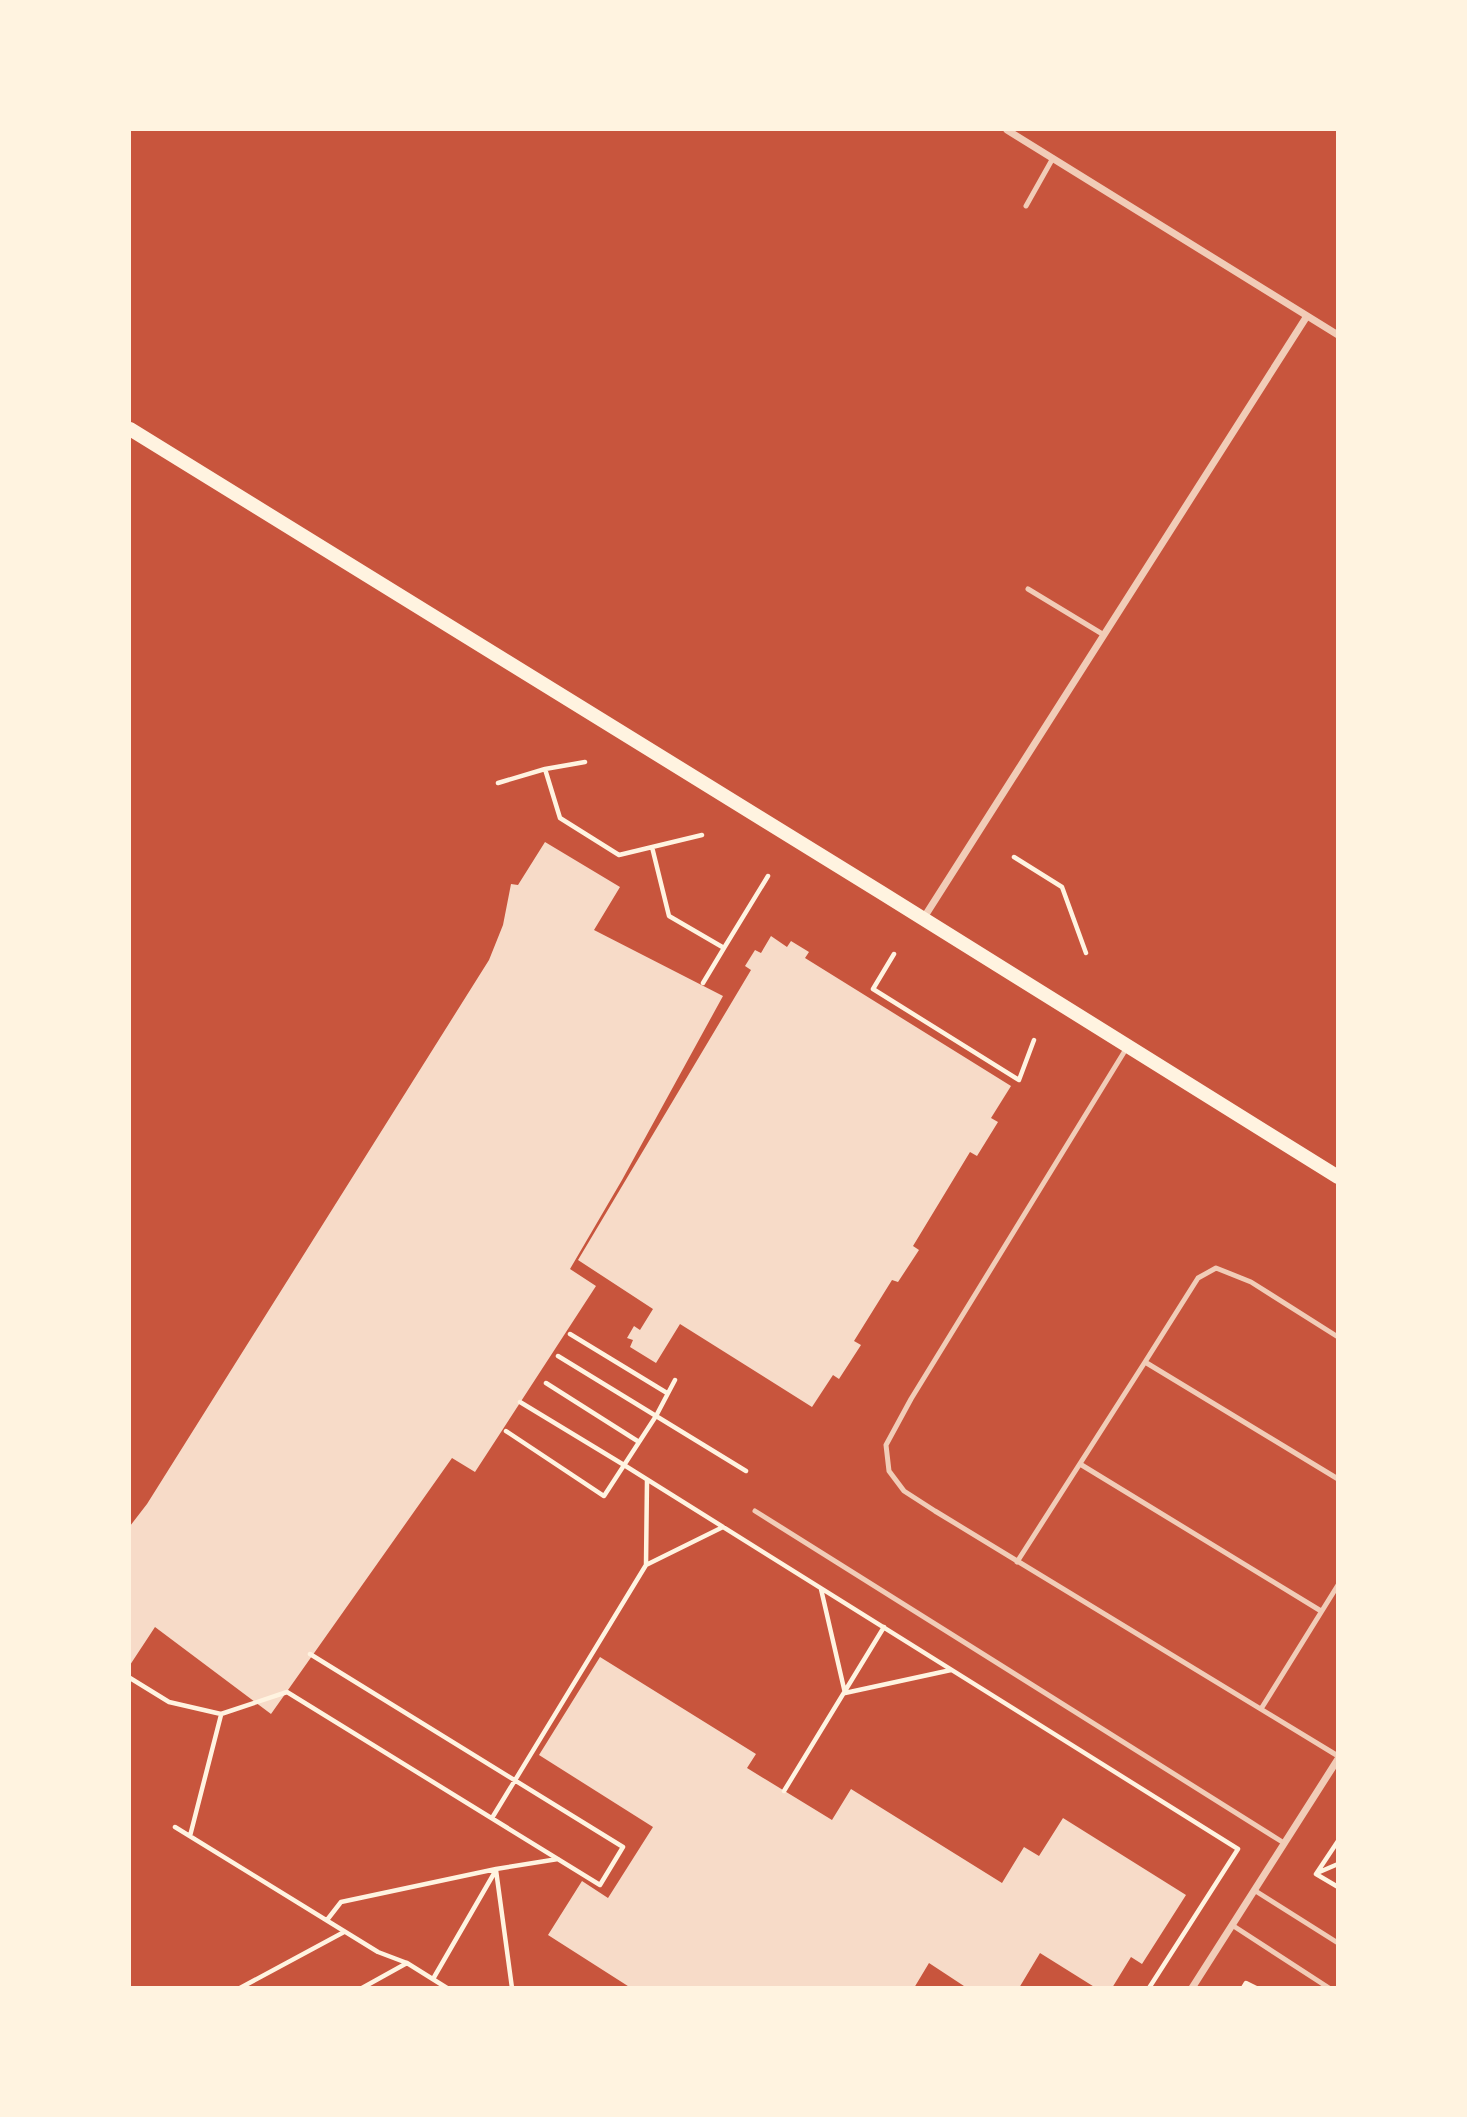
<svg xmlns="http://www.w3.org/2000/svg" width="1467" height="2117" font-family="Commissioner,sans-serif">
	<rect width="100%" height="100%" fill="#c8553d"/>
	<path fill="#f7dbc8" d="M545,842L620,887L594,930L723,996L622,1180L570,1269L596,1286L475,1472L452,1458L271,1714L155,1627L130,1665V1526L147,1504L489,960L503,925L511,884L518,885Z
		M771,936L787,947L791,941L809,952L805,958L1011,1086L991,1118L998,1122L977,1156L970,1152L913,1246L919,1250L898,1282L892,1280L854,1341L861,1345L839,1379L833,1375L812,1407L680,1324L656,1363L630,1347L633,1340L627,1338L634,1326L640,1330L653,1309L578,1260L751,970L745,966L755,950L761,953Z
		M600,1657L756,1754L747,1768L832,1820L851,1789L1002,1883L1024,1847L1039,1856L1063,1818L1186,1895L1142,1964L1131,1957L1112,1988H1096L1040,1953L1019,1988H967L929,1963L914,1988H631L548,1935L582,1881L608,1898L653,1827L539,1755Z"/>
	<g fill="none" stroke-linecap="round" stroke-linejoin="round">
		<path stroke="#fff3e0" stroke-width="4.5" d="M545,769L560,818L619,855L702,835
			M498,783L545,769L585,762
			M652,847L669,916L724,948L768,876
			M1014,857L1062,887L1086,953
			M894,954L873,989L1019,1080L1034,1040
			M703,983L724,948
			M570,1334L667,1393
			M558,1356L746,1471
			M546,1383L639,1442
			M520,1402L624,1465L1238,1849L1149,1988
			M506,1431L604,1496L656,1416L675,1380
			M647,1480L646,1565L723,1527
			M821,1589L845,1693L951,1670
			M130,1678L169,1702L221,1714L287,1692L600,1885L623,1847L310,1654
			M784,1791L884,1627
			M492,1818L646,1565
			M175,1827L378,1952L407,1963L447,1988
			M190,1836L221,1715
			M496,1870L512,1988
			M1317,1873L1338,1864
			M1316,1874L1338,1841
			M1316,1874L1338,1887
			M327,1920L341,1902L496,1869L558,1859
			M433,1979L496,1870
			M240,1988L344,1932
			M362,1988L407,1963
			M1243,1988L1246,1983L1256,1988"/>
		<path stroke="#f1ccb7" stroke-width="5" d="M1026,206L1053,158
			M1028,589L1104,635
			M1126,1049L911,1399L886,1445L889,1471L904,1491L935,1511L1338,1756
			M1145,1362L1198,1278L1216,1268L1251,1282L1338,1337
			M1080,1464L1321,1611
			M755,1511L1284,1843
			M1017,1562L1145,1362L1338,1479
			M1261,1709L1338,1585
			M1254,1890L1338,1943
			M1232,1925L1329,1988"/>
		<path stroke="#f1ccb7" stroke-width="7" d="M1007,130L1338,335
			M923,919L1307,316
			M1192,1988L1338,1759"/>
		<path stroke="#fff3e0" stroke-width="14" d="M130,429L882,893L1338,1177"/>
	</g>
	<rect width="1467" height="2117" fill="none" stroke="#fff3e0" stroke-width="262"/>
</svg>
